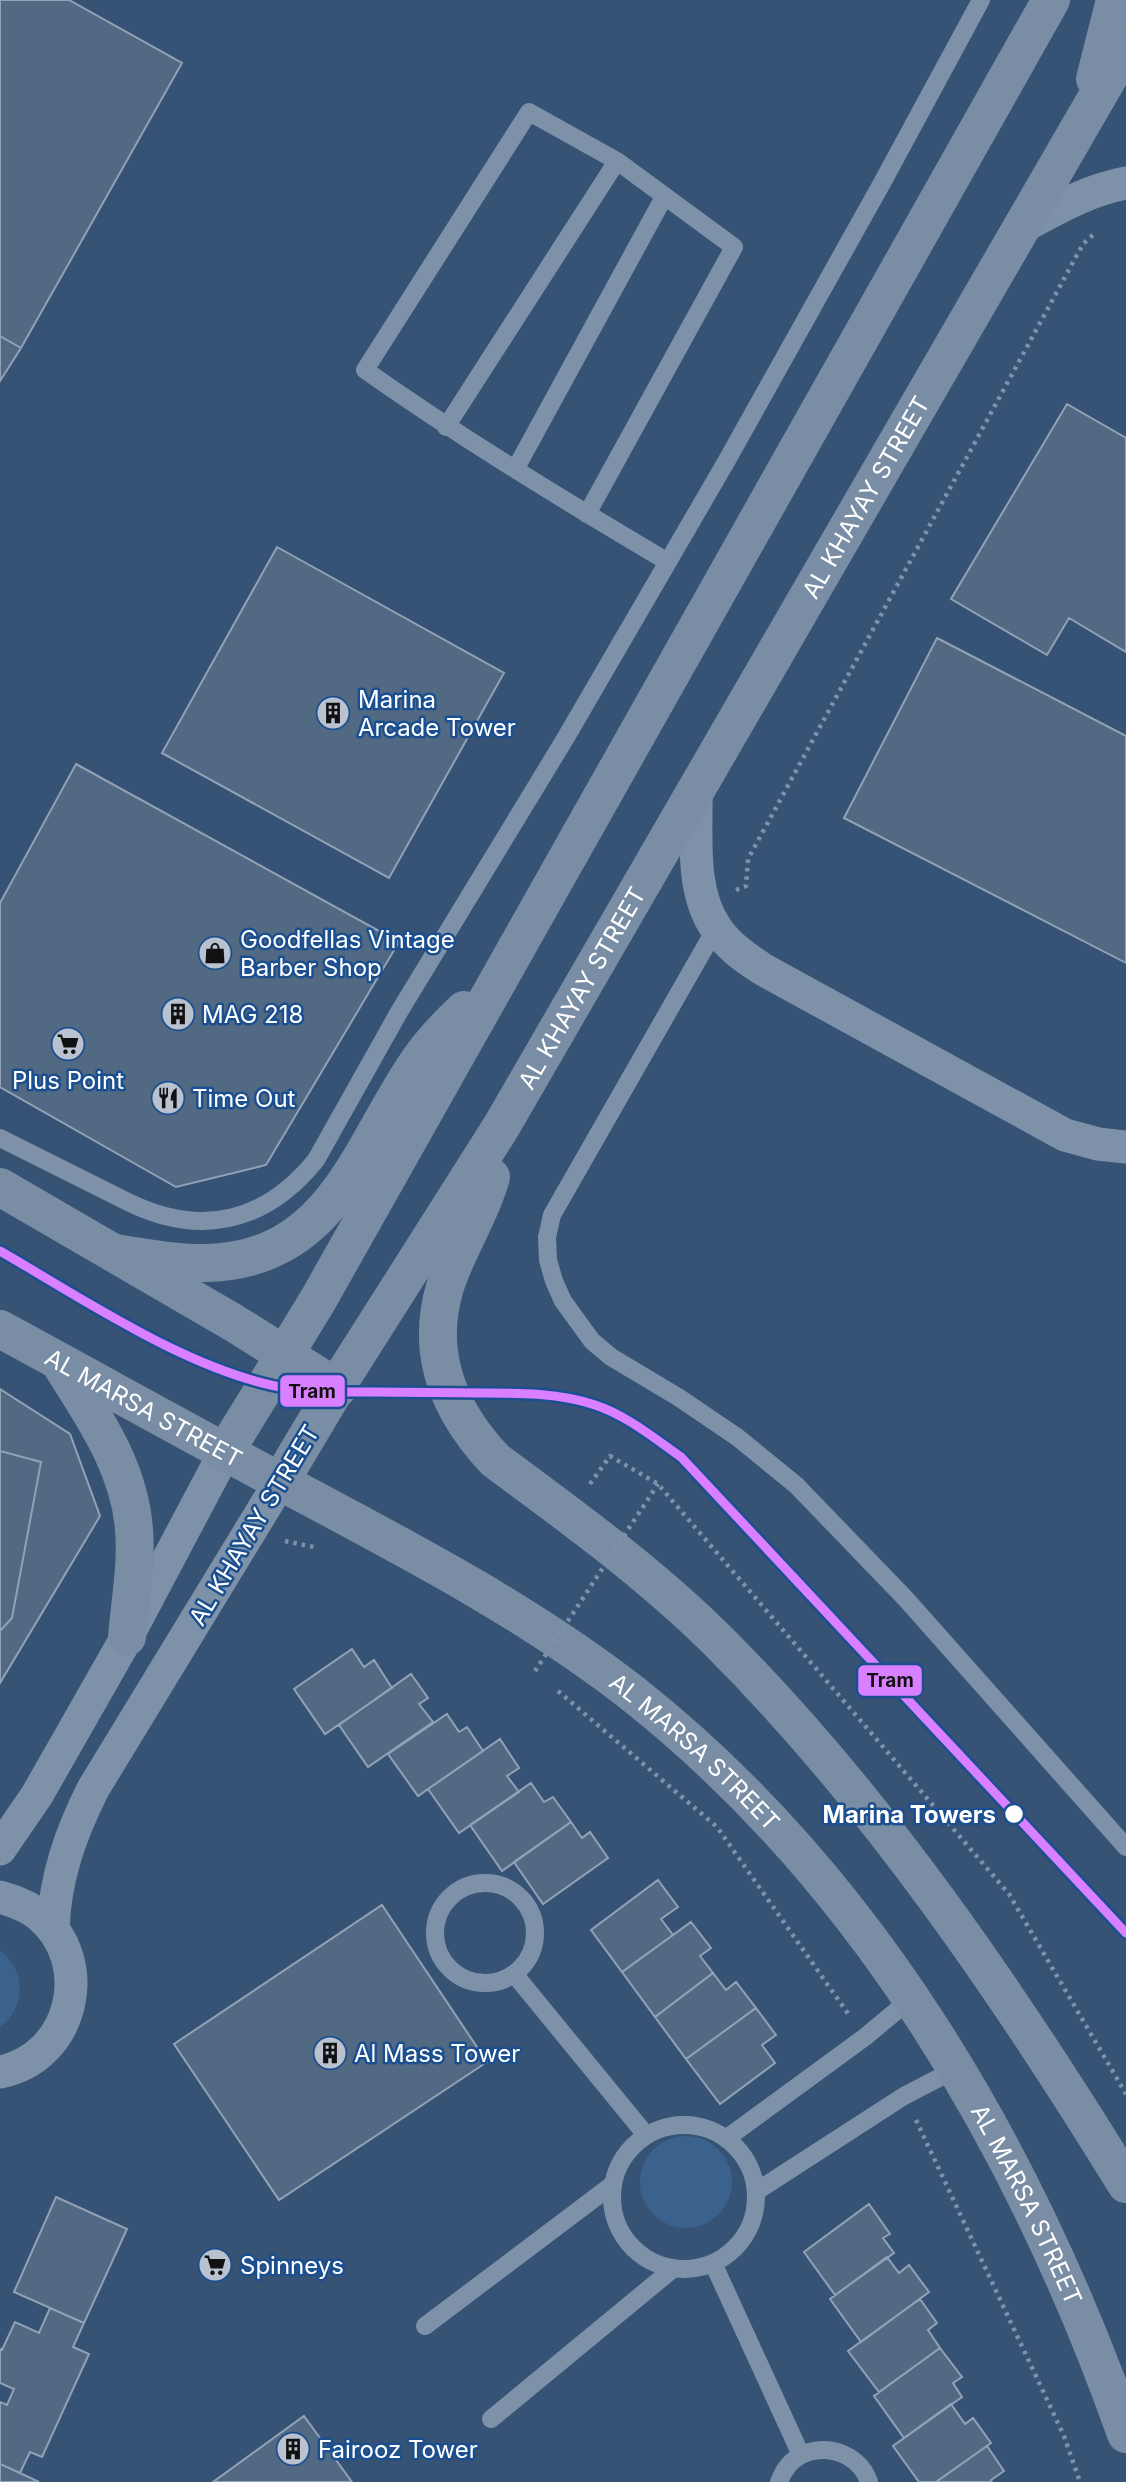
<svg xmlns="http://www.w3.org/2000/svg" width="1126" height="2482" font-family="Inter,sans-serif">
	<rect width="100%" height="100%" fill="#365274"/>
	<path fill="#3b618d" d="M0,1951C27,1969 26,2009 0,2027Z
		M640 2182a46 46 0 1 1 92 0a46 46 0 1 1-92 0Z"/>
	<path fill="#526984" stroke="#92a2b6" stroke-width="2" d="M0,0H69L182,63L21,348L0,336Z
		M0,336L21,348L0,381Z
		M1067,404L1126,438V652L1069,618L1047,655L951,599Z
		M277,547L504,673L389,878L162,753Z
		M937,638L1126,736V963L844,818Z
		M76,764L399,942L266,1165L176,1187L0,1087V903Z
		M0,1389L70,1434L100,1516L0,1683Z
		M0,1451L41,1462L12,1618L0,1631Z
		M352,1649L364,1667L374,1660L392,1688L325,1734L294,1689Z
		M411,1674L428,1698L419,1704L433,1722L368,1767L339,1725Z
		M447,1714L459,1732L467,1727L483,1751L418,1796L388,1754Z
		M500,1739L519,1768L507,1776L519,1792L459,1833L428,1789Z
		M531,1783L544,1802L553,1797L571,1822L502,1871L470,1825Z
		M571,1822L582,1838L590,1832L608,1858L543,1904L514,1862Z
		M658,1880L678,1907L661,1919L673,1935L622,1972L591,1930Z
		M382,1905L487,2062L279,2200L174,2044Z
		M691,1922L711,1948L700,1956L713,1973L655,2017L622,1972Z
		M713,1973L726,1990L736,1982L756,2008L686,2059L655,2017Z
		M756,2008L776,2035L762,2045L775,2063L720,2104L686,2059Z
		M56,2197L127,2229L84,2323L14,2292Z
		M869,2204L890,2234L883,2238L894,2253L835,2295L804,2252Z
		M887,2257L899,2273L909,2265L929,2292L861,2342L830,2299Z
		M920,2299L937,2323L928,2330L940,2348L879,2392L848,2351Z
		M50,2308L84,2323L73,2347L89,2354L42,2457L30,2452L20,2473L0,2464V2402L7,2405L14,2389L0,2383V2349L2,2350L15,2322L39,2333Z
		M940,2348L962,2377L953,2383L962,2397L904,2438L874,2396Z
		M951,2404L965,2424L973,2418L991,2443L936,2482H919L893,2446Z
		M304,2416L352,2482H213Z
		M987,2446L1004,2471L991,2480L992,2482H936Z
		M0,2464L20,2473L39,2482H0Z"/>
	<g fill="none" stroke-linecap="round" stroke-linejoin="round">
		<path stroke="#7d92a8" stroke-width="4.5" stroke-dasharray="3.5 5" stroke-linecap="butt" d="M736,890L746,886L748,859L1083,244L1095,233
			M590,1484L610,1456L658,1484L1009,1894L1126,2094
			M285,1541L314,1547
			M558,1691L717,1827L849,2015
			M916,2120L1064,2436L1080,2482"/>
		<path stroke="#7d92a8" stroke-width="18" d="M446,427L617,161
			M516,468L664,197
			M587,514L734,247L617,161L529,112L365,370C463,439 565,501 668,562
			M716,928L552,1215L547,1237L548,1260L554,1281L563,1301L592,1341L611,1357L678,1397L737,1437L796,1485L905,1598L1126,1847
			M0,1138C32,1154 64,1170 96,1186C118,1197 141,1210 165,1216C227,1232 277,1208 316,1160L399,1012L565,739L726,462L882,183L981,0
			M435 1933a50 50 0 1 1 100 0a50 50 0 1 1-100 0Z
			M515,1975L646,2135
			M612 2197a72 72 0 1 1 144 0a72 72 0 1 1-144 0Z
			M727,2138L865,2037L912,1998
			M757,2191L904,2096L956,2069
			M713,2263L801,2455
			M425,2326L612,2185
			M491,2419L674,2268
			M779,2482C781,2477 784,2471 787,2467C810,2438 858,2448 869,2482"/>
		<path stroke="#7d92a8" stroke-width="33" d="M1022,227C1056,209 1088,190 1126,183
			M696,791C697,835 690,890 716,928C728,946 747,959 764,970L1065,1135L1098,1144L1126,1147
			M0,1849L37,1795L127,1637L225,1452
			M0,1897C14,1901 28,1906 39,1915C96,1962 73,2058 0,2072
			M53,1929C55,1878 70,1835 93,1789L280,1482"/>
		<g stroke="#798da4" stroke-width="38">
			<path d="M1095,79L1115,0"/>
			<path d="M491,1177C480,1216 457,1249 445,1287C425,1354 449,1411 495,1460C571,1516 649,1573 717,1640C876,1798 1009,1994 1126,2184"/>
			<path d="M0,1187L234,1323L338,1388"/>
			<path d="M115,1253C144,1257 175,1264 205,1263C333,1261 358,1149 418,1062C431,1043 447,1026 464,1010"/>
			<path id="s1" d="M0,1329C94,1380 187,1432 281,1482C401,1546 524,1609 632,1693C870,1881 1026,2152 1126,2434"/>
			<path d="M60,1363C92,1415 129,1465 134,1529C137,1565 130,1601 127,1637"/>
			<path d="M225,1452L318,1300L1051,0"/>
			<path id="s2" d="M280,1482L345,1373L501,1127L1126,47"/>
		</g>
		<path stroke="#7d92a8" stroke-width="4.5" stroke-dasharray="3.5 5" stroke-linecap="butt" d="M535,1671L658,1484"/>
		<defs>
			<path id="tram-1" d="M0,1251C85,1300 195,1375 292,1389C318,1393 346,1392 372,1392C409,1392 447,1393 484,1393C520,1393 560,1393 595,1405C626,1415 654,1438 681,1457L1126,1933"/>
		</defs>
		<use href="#tram-1" stroke="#1b4f8f" stroke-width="14"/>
		<use href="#tram-1" stroke="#d880ff" stroke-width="9"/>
	</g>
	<defs>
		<symbol id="building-disc" viewBox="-11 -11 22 22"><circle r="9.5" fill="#b9c2ce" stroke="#1b4f8f"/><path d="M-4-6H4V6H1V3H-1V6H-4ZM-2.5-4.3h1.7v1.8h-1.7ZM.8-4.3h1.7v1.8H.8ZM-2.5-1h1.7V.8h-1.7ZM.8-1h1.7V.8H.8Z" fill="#111"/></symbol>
		<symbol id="shop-disc" viewBox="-11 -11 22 22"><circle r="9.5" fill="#b9c2ce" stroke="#1b4f8f"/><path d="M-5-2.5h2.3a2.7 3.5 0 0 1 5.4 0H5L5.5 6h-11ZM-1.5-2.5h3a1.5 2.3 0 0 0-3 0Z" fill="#111"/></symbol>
		<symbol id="supermarket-disc" viewBox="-11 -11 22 22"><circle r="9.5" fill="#b9c2ce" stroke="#1b4f8f"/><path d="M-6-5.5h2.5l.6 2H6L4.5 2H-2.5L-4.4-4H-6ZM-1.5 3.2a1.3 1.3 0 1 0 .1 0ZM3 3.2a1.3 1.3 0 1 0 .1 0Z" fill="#111"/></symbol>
		<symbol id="restaurant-disc" viewBox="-11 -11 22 22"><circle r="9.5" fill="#b9c2ce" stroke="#1b4f8f"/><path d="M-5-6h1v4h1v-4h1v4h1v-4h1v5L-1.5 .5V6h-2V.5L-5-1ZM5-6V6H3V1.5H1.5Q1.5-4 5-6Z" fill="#111"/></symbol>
	</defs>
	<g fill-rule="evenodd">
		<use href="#building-disc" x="314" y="694" width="38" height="38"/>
		<use href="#shop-disc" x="196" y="934" width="38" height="38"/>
		<use href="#building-disc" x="159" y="995" width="38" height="38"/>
		<use href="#supermarket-disc" x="49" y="1025" width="38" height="38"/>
		<use href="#restaurant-disc" x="149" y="1079" width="38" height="38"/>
		<use href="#building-disc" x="311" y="2034" width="38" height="38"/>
		<use href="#supermarket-disc" x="196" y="2246" width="38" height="38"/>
		<use href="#building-disc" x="274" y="2430" width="38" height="38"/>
	</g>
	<circle fill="#fff" stroke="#1b4f8f" stroke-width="2.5" cx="1014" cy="1814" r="10"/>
	<g text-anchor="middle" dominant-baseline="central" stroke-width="5" stroke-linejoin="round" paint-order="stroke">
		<g font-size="24" fill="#fff" stroke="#1b4f8f">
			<text stroke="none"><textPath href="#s2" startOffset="1146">AL KHAYAY STREET</textPath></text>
			<text stroke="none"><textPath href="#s2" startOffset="579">AL KHAYAY STREET</textPath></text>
			<text stroke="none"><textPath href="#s1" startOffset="164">AL MARSA STREET</textPath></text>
			<text transform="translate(254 1525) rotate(-59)">AL KHAYAY STREET</text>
			<text stroke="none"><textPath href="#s1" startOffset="816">AL MARSA STREET</textPath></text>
			<text stroke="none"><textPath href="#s1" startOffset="1382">AL MARSA STREET</textPath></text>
		</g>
		<g font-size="24" fill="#fff" stroke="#1b4f8f" text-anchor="start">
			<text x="358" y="699">Marina<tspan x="358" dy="28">Arcade Tower</tspan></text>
			<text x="240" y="939">Goodfellas Vintage<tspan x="240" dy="28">Barber Shop</tspan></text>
			<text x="202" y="1014">MAG 218</text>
			<text x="68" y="1080" text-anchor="middle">Plus Point</text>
			<text x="192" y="1098">Time Out</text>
			<text x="354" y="2053">Al Mass Tower</text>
			<text x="240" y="2265">Spinneys</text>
			<text x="318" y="2449">Fairooz Tower</text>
		</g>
		<g font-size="24" font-weight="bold" fill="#fff" stroke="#1b4f8f" text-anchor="end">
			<text x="996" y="1814">Marina Towers</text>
		</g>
	</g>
	<g stroke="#1b4f8f" stroke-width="2.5">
		<rect x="279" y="1374" width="67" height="34" rx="7" fill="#d880ff"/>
		<rect x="857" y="1664" width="66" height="33" rx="7" fill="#d880ff"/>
	</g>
	<g font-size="19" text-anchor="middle" font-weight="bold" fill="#111">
		<text x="312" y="1398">Tram</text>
		<text x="890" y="1687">Tram</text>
	</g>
</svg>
